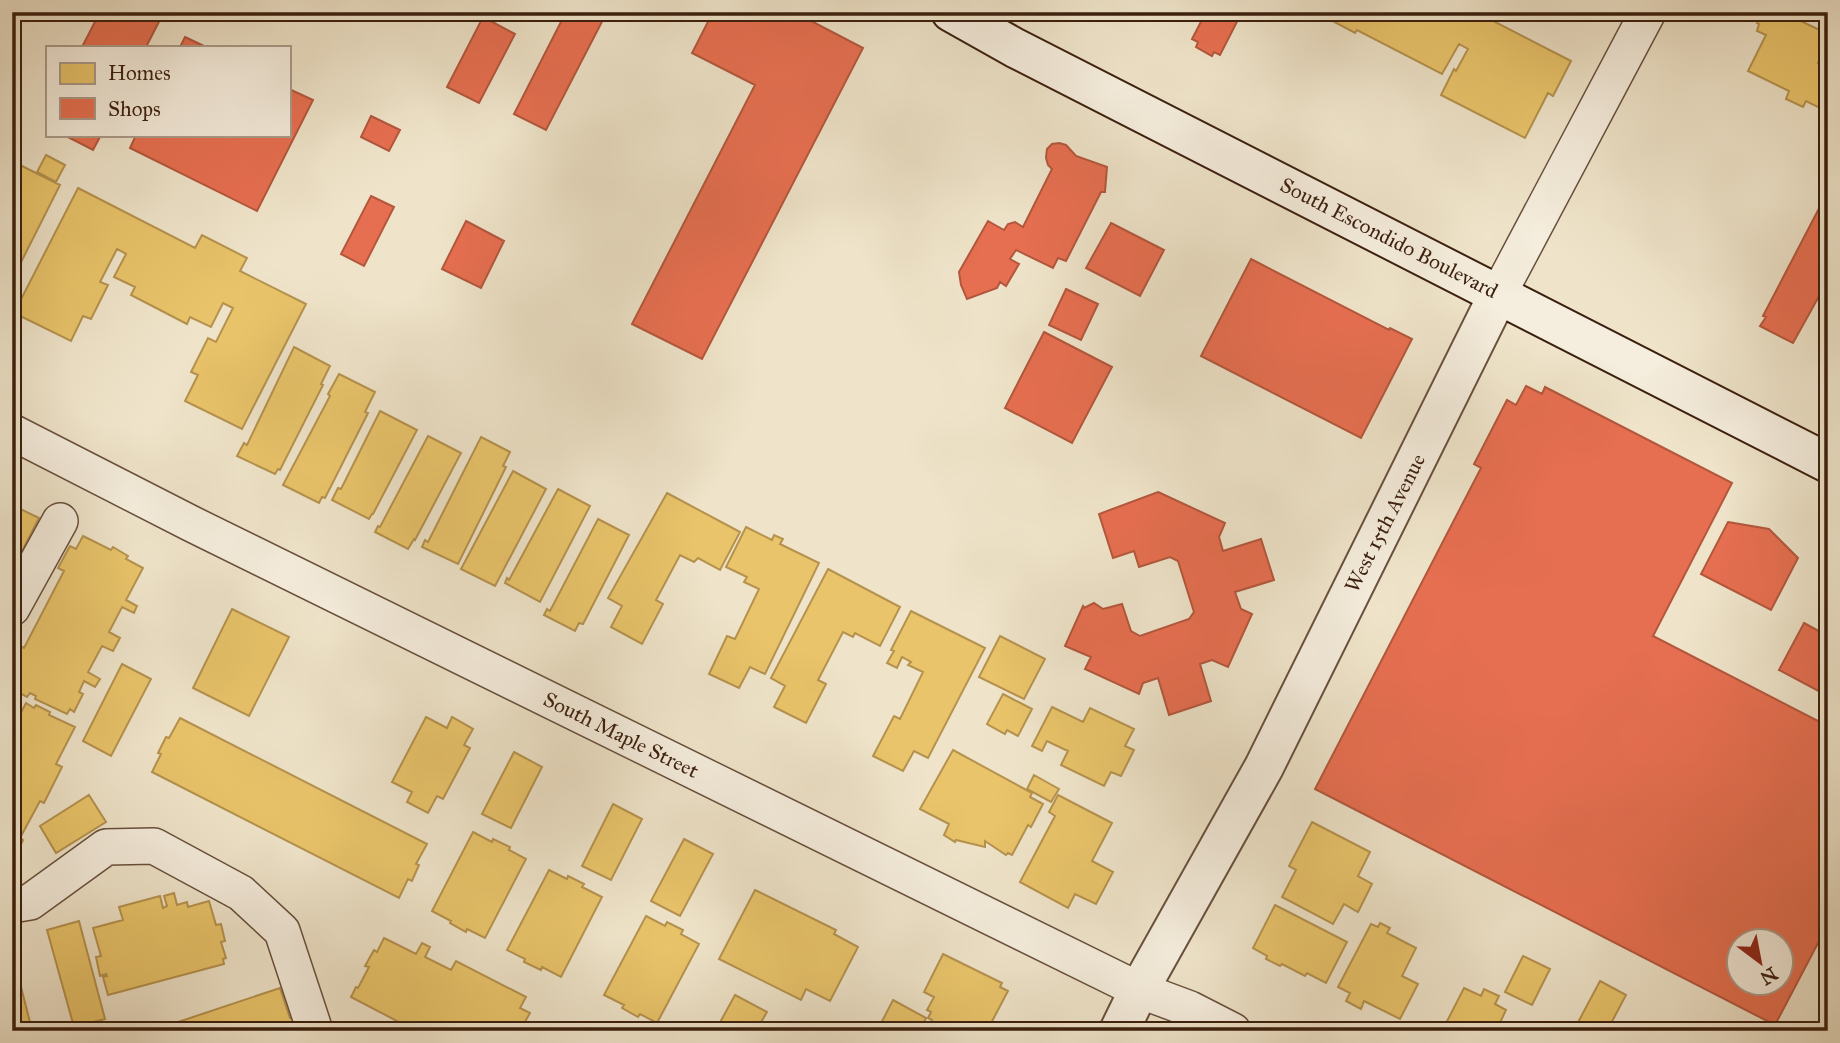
<svg xmlns="http://www.w3.org/2000/svg" width="1840" height="1043" font-family="'IM FELL Great Primer',serif">
	<rect width="100%" height="100%" fill="#efe4ca"/>
	<filter id="stains"><feTurbulence type="fractalNoise" baseFrequency=".00286" numOctaves="4"/><feColorMatrix values="0 0 0 0 .2 0 0 0 0 .09 0 0 0 0 .02 0 0 0 .5 -.17"/></filter>
	<radialGradient id="worn" r=".72"><stop offset=".6" stop-color="#630" stop-opacity="0"/><stop offset="1" stop-color="#630" stop-opacity=".3"/></radialGradient>
	<path fill="#e9c46a" stroke="#b5924e" stroke-width="2" d="M1316,12H1476L1571,61L1553,96L1548,93L1525,138L1441,95L1454,69L1456,71L1468,49L1459,44L1442,74L1357,30L1355,33Z
		M1763,12H1782L1828,34V42L1818,63L1828,68V112L1806,101L1803,107L1786,99L1789,91L1748,71L1766,35L1757,31L1759,24L1757,23Z
		M46,155L65,165L56,182L37,172Z
		M12,161L60,185L12,280Z
		M78,188L195,248L202,235L247,258L240,271L306,304L242,429L185,401L198,375L191,372L208,338L216,342L233,308L223,303L211,327L190,317L187,324L131,295L135,287L114,277L126,254L117,249L100,282L108,285L91,319L83,316L71,341L14,313Z
		M294,347L330,366L321,384L323,385L280,470L278,469L275,474L237,456L244,443L247,445Z
		M339,374L375,392L365,412L368,413L325,498L322,497L319,503L283,485L330,396L328,394Z
		M380,411L417,430L373,514H372L369,519L332,500L338,488L341,489Z
		M428,436L461,453L415,540L414,539L408,549L375,532L378,526L380,527Z
		M481,437L510,452L503,466L506,467L458,564L422,547L425,540L428,542Z
		M513,471L546,489L495,586L461,569Z
		M558,489L590,506L540,602L505,583L507,578L509,580Z
		M667,493L740,532L720,570L698,558L694,562L680,555L656,600L663,604L642,644L611,627L622,606L608,598Z
		M12,505L39,518L12,571Z
		M598,519L629,535L583,624L579,623L575,631L544,615L547,609L550,611Z
		M746,527L772,540L774,535L783,539L780,544L819,563L765,674L750,667L739,688L709,674L727,636L735,639L759,589L744,582L747,577L726,567Z
		M83,536L111,550L113,547L128,556L126,559L143,568L126,600L137,606L134,613L122,607L109,632L120,638L113,651L102,646L88,672L100,679L95,687L84,681L79,692L83,694L74,712L70,709L67,714L35,699L36,696L30,693L27,697L12,689V655L18,645L24,648L64,571L58,568L70,546L76,549Z
		M828,569L900,607L880,646L855,633L853,637L843,632L818,680L826,684L806,723L774,707L785,686L771,678Z
		M232,609L289,637L249,716L193,688Z
		M911,611L985,648L928,758L914,751L903,771L873,756L894,716L900,719L923,672L908,665L911,662L902,657L897,668L887,663L894,651L891,650Z
		M1000,636L1045,659L1024,699L979,677Z
		M122,664L151,679L111,756L83,741Z
		M1003,694L1032,709L1018,736L1007,730L1005,734L987,724Z
		M26,703L34,708L36,705L50,712L49,715L75,727L56,764L62,767L44,803L40,801L20,838L23,840L12,863V722L15,724Z
		M1052,707L1083,722L1090,708L1134,729L1125,746L1134,750L1121,776L1111,772L1104,786L1061,765L1068,751L1047,741L1042,751L1032,746Z
		M426,717L447,728L452,717L473,729L464,745L470,748L443,799L437,796L428,813L407,802L412,792L392,782Z
		M180,718L427,844L416,864L419,865L412,881L408,879L399,898L152,772L161,754L158,753L166,737L169,738Z
		M953,750L1032,793L1030,797L1043,804L1031,827L1028,825L1012,855L1008,853L1006,855L985,841V847L956,840L955,842L944,835L949,824L920,809Z
		M514,752L542,767L511,828L482,814Z
		M1034,775L1059,789L1051,802L1027,789Z
		M89,795L106,822L56,853L40,826Z
		M1058,795L1112,823L1092,861L1113,872L1096,904L1075,894L1068,908L1020,882L1055,816L1049,812Z
		M613,804L642,819L611,880L582,866Z
		M1312,822L1370,852L1358,876L1372,884L1358,912L1344,904L1333,924L1282,897L1296,870L1289,866Z
		M473,832L492,842L493,839L510,847L509,850L526,859L485,938L467,929L466,932L450,923L451,921L432,911Z
		M684,839L713,854L680,916L651,901Z
		M549,870L567,879L568,876L584,884L582,887L602,897L561,977L542,967L541,970L524,962L525,959L507,950Z
		M755,890L836,930L834,934L858,947L830,1001L806,989L801,1000L719,959Z
		M174,893L177,905L187,902L188,907L209,901L216,925L221,924L225,941L221,942L226,958L223,959L224,964L108,995L103,977L107,976L106,974L100,976L96,957L101,956L93,928L123,920L119,907L160,896L163,908L167,906L164,896Z
		M1275,905L1347,942L1326,983L1307,973L1305,976L1282,964L1280,966L1266,959L1267,956L1253,948Z
		M646,916L665,926L667,922L683,930L681,934L699,944L657,1023L640,1014L638,1017L622,1008L624,1005L604,995Z
		M79,921L105,1019L74,1027L47,930Z
		M1380,923L1390,928L1387,933L1416,948L1402,976L1418,984L1400,1019L1364,1001L1361,1009L1346,1001L1350,993L1338,987L1371,924L1378,927Z
		M384,938L416,954L422,943L430,947L425,957L451,970L456,961L526,997L520,1008L530,1013L522,1027L526,1029L525,1031H416L351,997L356,987L358,988L369,967L365,966L374,950L377,952Z
		M943,954L1002,983L1000,987L1008,991L988,1029L980,1024L977,1031H927L932,1020L928,1018L931,1012L927,1010L934,997L924,992Z
		M1523,956L1550,969L1532,1005L1505,992Z
		M1600,981L1626,995L1607,1031H1580L1575,1028Z
		M21,987L32,1030L12,1031V990Z
		M280,988L290,1018H292L297,1031H151Z
		M1464,988L1481,996L1484,989L1499,996L1495,1004L1506,1010L1496,1031H1442Z
		M735,995L767,1012L756,1031H726L718,1026Z
		M893,1000L926,1018L920,1031H877Z"/>
	<path fill="#e76f51" stroke="#b3573d" stroke-width="2" fill-rule="evenodd" d="M100,12H164L146,47H82Z
		M566,12H607L546,130L514,114Z
		M713,12H794L863,48L702,359L632,324L755,85L692,53Z
		M1206,12H1242L1220,55L1214,52L1212,56L1196,47L1198,42L1192,39Z
		M483,17L515,34L479,103L447,87Z
		M185,37L206,47H180Z
		M289,89L313,100L257,211L130,148L136,135H289Z
		M371,116L400,130L389,151L361,137Z
		M64,135H101L93,150Z
		M1059,143L1066,145L1076,156L1107,167L1105,192H1101L1066,261L1058,258L1053,268L1016,250L1010,259L1019,264L1006,286L1000,282L997,288L967,299L961,285L959,272L988,221L1004,230L1008,224L1015,222L1023,227L1052,169L1048,165L1046,158L1047,149L1052,144Z
		M1826,195L1828,198V280L1793,343L1760,326L1766,317L1763,316Z
		M371,196L394,207L364,266L341,254Z
		M466,221L504,241L481,288L442,269Z
		M1111,223L1164,250L1140,296L1086,268Z
		M1251,259L1389,330L1390,328L1412,339L1361,438L1201,356Z
		M1066,289L1098,304L1081,340L1049,325Z
		M1044,332L1112,367L1072,443L1005,408Z
		M1526,386L1542,394L1545,387L1732,483L1653,636L1828,726V924L1775,1025L1315,789L1481,468L1474,464L1507,400L1516,405ZM1738,942H1780V984H1738Z
		M1158,492L1225,523L1219,537L1223,551L1261,539L1274,580L1235,592L1241,609L1252,614L1228,667L1212,660L1200,664L1211,701L1169,715L1158,678L1143,683L1139,694L1085,669L1091,657L1065,646L1083,606L1084,608L1094,603L1103,609L1122,604L1131,631L1140,636L1189,619L1194,612L1178,561L1170,557L1139,567L1134,551L1113,558L1099,514Z
		M1728,522L1769,529L1798,558L1771,610L1701,574Z
		M1804,623L1828,636V696L1779,670Z"/>
	<g fill="none" stroke-linecap="round" stroke-linejoin="round">
		<defs>
			<path id="minor" d="M1498,295L1648,12
				M12,432L192,524L1139,990L1190,1009L1233,1031
				M12,608L60,521
				M12,905L30,902L106,847L154,846L241,893L282,931L315,1031"/>
			<path id="tertiary" d="M1119,1031L1139,990L1264,767L1498,295"/>
			<path id="secondary" d="M951,12L1015,48L1828,463"/>
		</defs>
		<use href="#minor" stroke="#68503d" stroke-width="38"/>
		<use href="#tertiary" stroke="#68503d" stroke-width="42"/>
		<use href="#secondary" stroke="#3b1f0e" stroke-width="42"/>
		<use href="#minor" stroke="#f5eddd" stroke-width="35"/>
		<use href="#tertiary" stroke="#f5eddd" stroke-width="38"/>
		<use href="#secondary" stroke="#f5eddd" stroke-width="38"/>
	</g>
	<g text-anchor="middle" dominant-baseline="central" stroke-width="7" stroke-linejoin="round" paint-order="stroke">
		<g font-size="21" fill="#3b1f0e" stroke="#f5eddd">
			<text transform="translate(1389 238) rotate(27)">South Escondido Boulevard</text>
			<text transform="translate(1385 523) rotate(-63)">West 15th Avenue</text>
			<text transform="translate(621 735) rotate(26)">South Maple Street</text>
		</g>
	</g>
	<rect width="1840" height="1043" fill="none" stroke="#efe4ca" stroke-width="42"/>
	<rect x="14" y="14" width="1812" height="1015" fill="none" stroke="#3b1f0e" stroke-width="3.5"/>
	<rect x="21" y="21" width="1798" height="1001" fill="none" stroke="#3b1f0e" stroke-width="2"/>
	<rect x="46" y="46" width="245" height="91" fill="#f5eddd" stroke="#ab9b8a" stroke-width="2"/>
	<rect x="60" y="63" width="35" height="21" fill="#e9c46a" stroke="#ab9b8a" stroke-width="2"/>
	<text x="108" y="80" font-size="21" fill="#3b1f0e">Homes</text>
	<rect x="60" y="98" width="35" height="21" fill="#e76f51" stroke="#ab9b8a" stroke-width="2"/>
	<text x="108" y="116" font-size="21" fill="#3b1f0e">Shops</text>
	<g transform="translate(1760 962) rotate(148)"><circle r="33" fill="#f5eddd" stroke="#ab9b8a" stroke-width="2"/>
	<path d="M0-5L12 26L0 18L-12 26Z" fill="#8f2418"/>
	<text y="-10" font-size="19" font-weight="bold" text-anchor="middle" fill="#3b1f0e">N</text>
	</g>
	<rect width="100%" height="100%" filter="url(#stains)"/>
	<rect width="100%" height="100%" fill="url(#worn)"/>
</svg>
